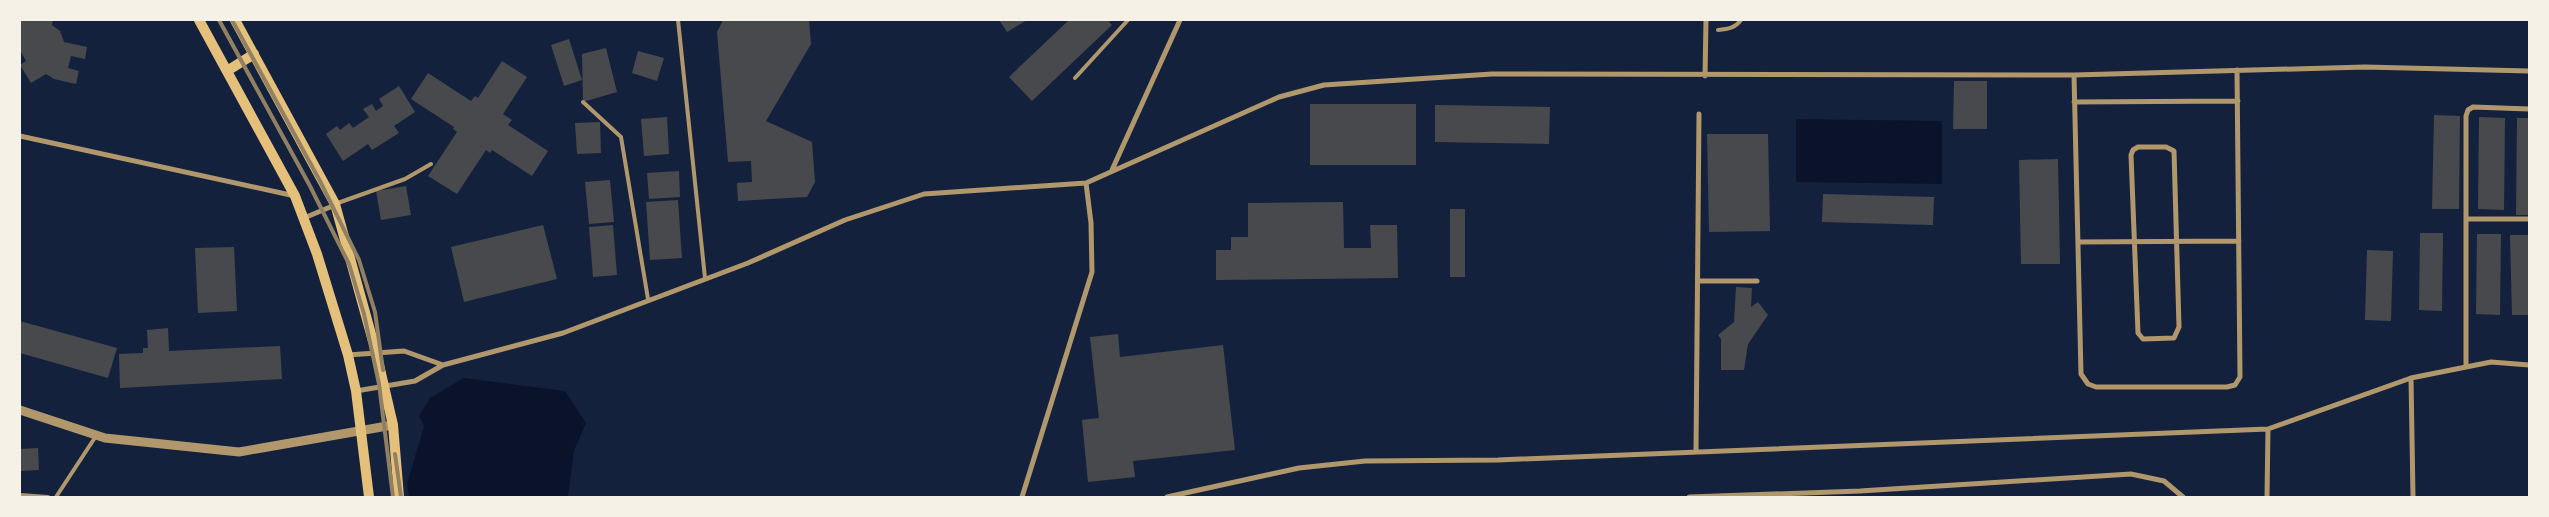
<svg xmlns="http://www.w3.org/2000/svg" width="2549" height="517" font-family="Inter,sans-serif">
	<rect width="100%" height="100%" fill="#14213d"/>
	<path fill="#0b132b" d="M1796,119L1942,121V184L1796,182Z
		M464,378L565,391L586,423L574,451L568,497H409L407,484L424,426L419,416L430,398Z"/>
	<path fill="#48494c" d="M20,20H53L52,25L60,31L64,42L87,47L85,59L71,56L68,68L79,71L76,84L54,79L46,74L31,83L20,65L26,61L20,50Z
		M723,20H809L811,44L766,121L812,142L815,182L807,197L738,201L737,183L752,182L751,161L728,162L717,32Z
		M999,20H1027L1007,32Z
		M1069,20H1111L1109,22L1112,25L1032,101L1009,77Z
		M569,39L582,80L564,86L551,45Z
		M606,48L617,92L583,102L582,54Z
		M638,51L664,58L657,81L632,73Z
		M502,61L527,77L503,114L512,120L508,125L548,151L532,176L492,150L490,153L486,150L457,194L428,176L457,132L453,129L454,127L411,99L428,73L471,101L475,96L478,98Z
		M1954,81H1987V129H1953Z
		M399,86L415,112L394,126L399,133L372,150L368,144L343,161L326,134L337,126L340,130L349,123L353,128L369,117L363,109L372,104L376,111L383,106L379,99Z
		M1310,104H1416V165H1310Z
		M1435,105L1550,107L1549,144L1435,142Z
		M2434,115L2460,116L2459,209H2432Z
		M667,117L669,154L644,156L641,119Z
		M2479,117L2505,118L2504,210L2478,209Z
		M2517,118H2529V215H2516Z
		M600,122L601,153L577,154L575,123Z
		M1707,134H1768L1770,231L1709,232Z
		M2058,159L2060,264H2021L2019,160Z
		M679,171L680,197L649,199L647,173Z
		M610,180L614,222L589,224L585,182Z
		M406,186L411,215L381,220L376,191Z
		M1823,194L1934,197L1933,225L1822,222Z
		M678,200L682,258L650,260L646,202Z
		M1343,202L1344,248H1371L1370,225H1397L1398,278L1216,280V250H1231V237H1248V203Z
		M1450,209H1465V277H1450Z
		M543,225L557,279L464,302L451,247Z
		M613,225L617,275L593,277L589,227Z
		M2420,233H2443L2442,311L2419,310Z
		M2477,234H2501L2500,315L2476,314Z
		M2510,235H2529V315H2512Z
		M234,247L237,311L198,313L195,248Z
		M2367,250L2393,251L2391,321L2365,320Z
		M1736,287L1752,288L1751,307L1758,302L1768,315L1748,344L1744,370H1721V339L1718,335L1734,322Z
		M20,321L117,348L108,378L20,353Z
		M168,328L169,351L280,346L282,379L120,388L119,354L143,353V348H148L147,330Z
		M1118,334L1120,357L1223,345L1235,450L1133,461L1135,477L1088,482L1082,420L1099,418L1090,337Z
		M38,448L39,470L20,471V449Z"/>
	<g fill="none" stroke-linecap="round" stroke-linejoin="round">
		<path stroke="#b1986c" stroke-width="4" d="M678,20L705,278
			M1718,30C1728,29 1735,28 1741,20
			M1075,78L1128,20
			M583,102L621,137L648,299
			M335,204L405,179L431,164
			M20,495L48,497
			M56,497L96,436"/>
		<path stroke="#b1986c" stroke-width="5" d="M2074,75L2081,374L2088,384L2096,387H2227L2235,385L2240,377L2237,70
			M1705,76L1706,20
			M2074,102L2238,101
			M20,136L295,196
			M2138,147H2166L2174,151L2179,327L2174,338L2143,339L2138,333L2131,155L2133,150Z
			M1112,170L1180,20
			M304,218L335,205
			M2466,219H2529
			M2078,242L2239,241
			M1698,281H1757
			M348,355L404,351L443,365
			M2466,367V116L2468,110L2473,107L2529,109
			M2411,378L2413,497
			M356,391L415,381L443,365L563,333L748,263L845,220L924,194L1086,183L1279,97L1324,85L1492,74L2074,75L2365,67L2529,71
			M1696,452L1699,114
			M1022,497L1092,272L1091,223L1086,183
			M1167,497L1299,468L1365,461L1498,460L2268,429
			M1689,497L1860,491L2131,474L2164,481L2183,497
			M2267,497L2268,429L2411,378L2491,362L2529,365"/>
		<path stroke="#b1986c" stroke-width="9" d="M20,410L105,438L239,452L393,425"/>
		<path stroke="#e5c07b" stroke-width="10" d="M199,20L295,196L317,254L348,355L356,391L369,497
			M235,20L335,204L376,352L393,425L399,497
			M227,71L254,54"/>
		<path stroke="#918062" stroke-width="4" d="M219,20L310,186L349,264L364,314L379,384L393,497
			M232,20L320,181L359,260L375,312L383,370
			M395,454L401,497"/>
	</g>
	<rect width="2549" height="517" fill="none" stroke="#f6f1e7" stroke-width="42"/>
</svg>
